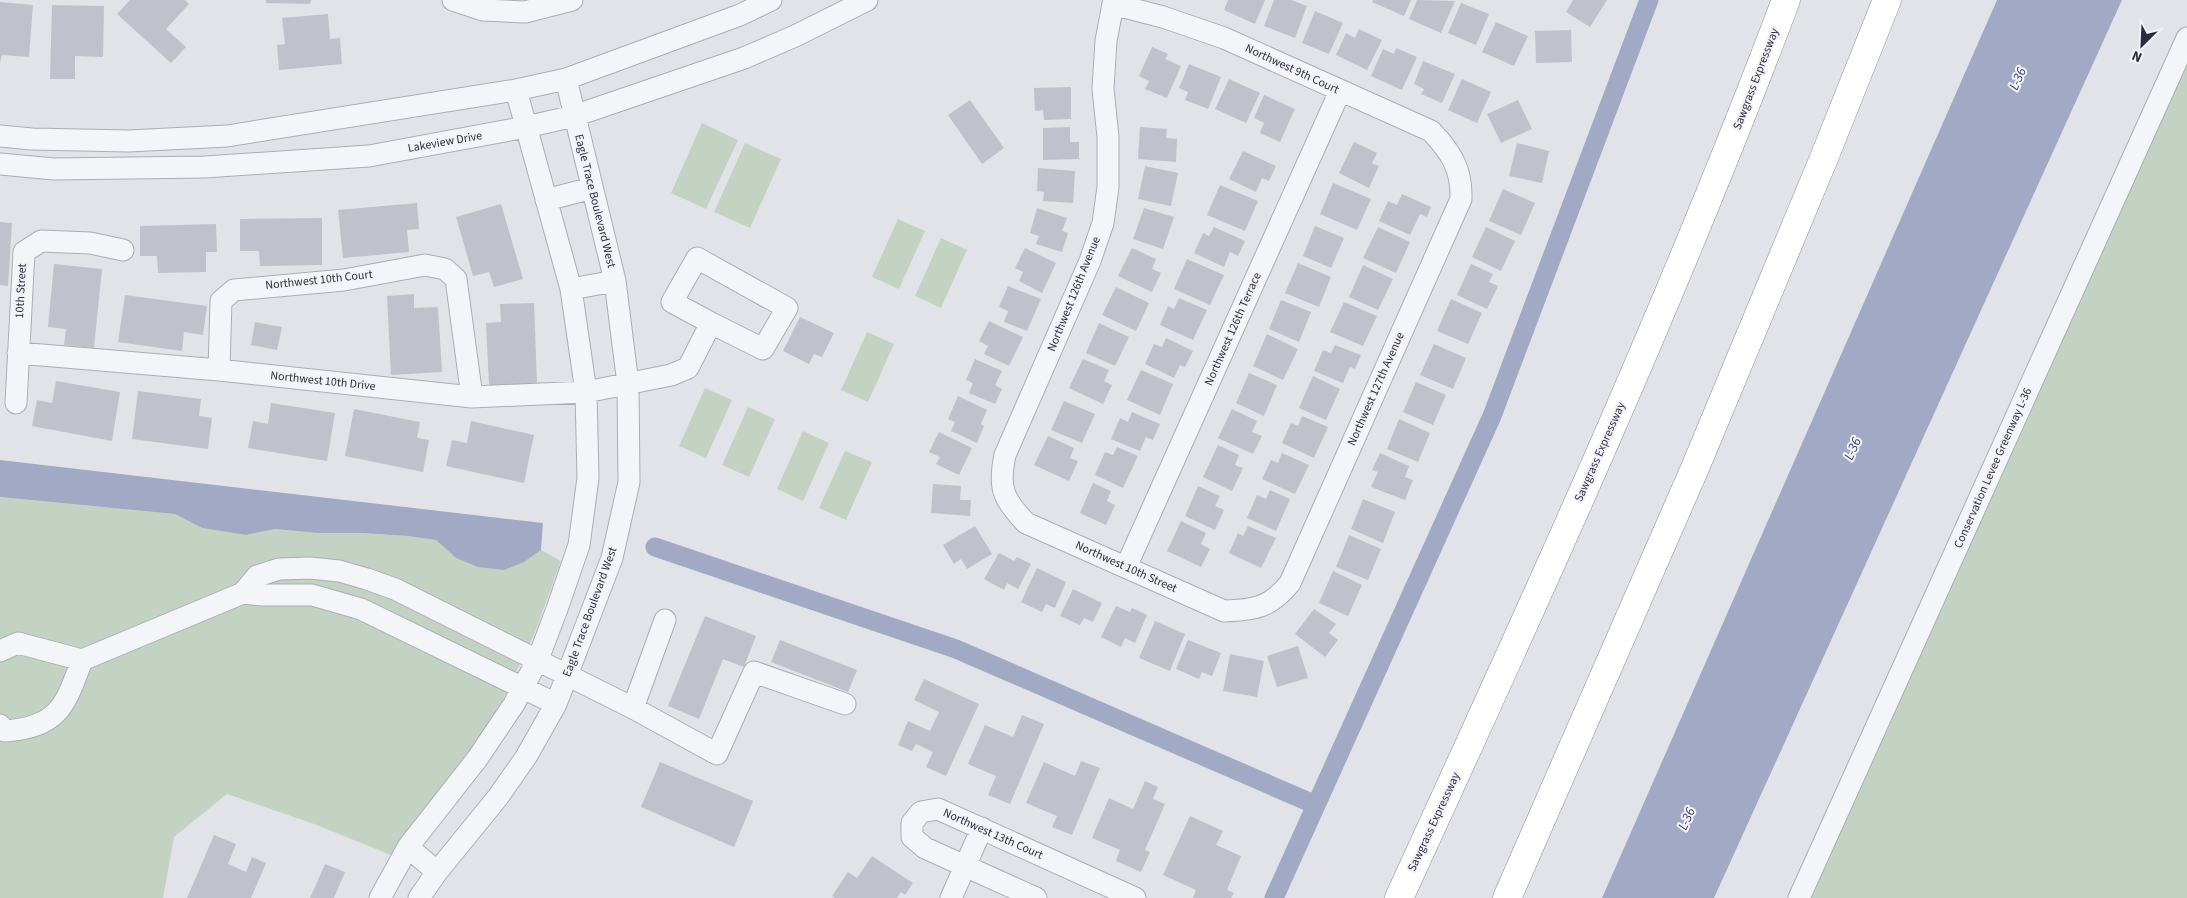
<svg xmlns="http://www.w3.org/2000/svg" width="2187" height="898" font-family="'Source Sans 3',sans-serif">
	<rect width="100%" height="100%" fill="#e2e3e9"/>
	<path fill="#c4d2c4" d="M2187,38V898H1799Z
		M702,123L738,140L706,209L671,193Z
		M745,143L781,159L750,228L714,212Z
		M898,219L925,231L899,289L872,277Z
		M941,238L967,250L941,308L915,296Z
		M867,332L894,344L868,402L841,390Z
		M705,388L732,400L706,458L679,446Z
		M748,407L775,419L749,477L722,465Z
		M803,431L829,443L803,501L777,489Z
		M845,451L872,462L846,520L819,508Z
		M0,497L175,514L202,528L246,535L275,529L317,533H361L408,536L436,540L456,558L524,562L541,550L561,561L534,635L476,755L391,855L314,824L227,794L174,837L163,898H0Z"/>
	<path fill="#a1a9c5" d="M1997,0H2122L1714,898H1602Z
		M0,460L543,523L541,550L524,562L504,570L478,567L456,558L436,540L408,536L361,533H317L275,529L246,535L202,528L175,514L0,497Z"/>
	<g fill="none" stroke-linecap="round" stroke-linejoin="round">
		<path stroke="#a1a9c5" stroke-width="19" d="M655,547L956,649L1316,805
			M1274,898L1492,416L1649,0"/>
	</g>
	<path fill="#c0c1cb" d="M130,0H185L189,4L166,29L186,47L171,63L117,14Z
		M266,0H311L310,4L266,3Z
		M1228,0H1265L1255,24L1224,10Z
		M1274,0H1291L1307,6L1295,38L1264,26Z
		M1373,0H1411L1404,16L1372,2Z
		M1417,0L1455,1L1441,33L1409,19Z
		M1573,0H1607L1590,27L1566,12Z
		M0,2L33,5L29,57L2,55L0,63Z
		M1461,3L1489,14L1476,45L1448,33Z
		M52,5L104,6L103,57L75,56V79H50Z
		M1315,11L1343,23L1329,54L1302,43Z
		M328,14L330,39L340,38L342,64L279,70L277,45L285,44L282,18Z
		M1496,22L1528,36L1514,66L1482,52Z
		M1359,29L1382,40L1367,70L1336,55L1346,33L1355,38Z
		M1571,30L1572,62L1536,63L1535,31Z
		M1152,47L1168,54L1165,59L1181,66L1167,98L1145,89L1149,81L1139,76Z
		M1396,48L1417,57L1402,90L1371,76L1383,49L1394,54Z
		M1423,61L1455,74L1442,103L1421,94L1424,89L1414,84Z
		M1189,64L1221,77L1208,109L1185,100L1188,92L1179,88Z
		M1229,79L1260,93L1246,123L1215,109Z
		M1462,79L1491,92L1477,123L1448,110Z
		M1071,87V119L1044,120L1043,110L1035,111L1034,88Z
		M1264,95L1295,109L1280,142L1260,133L1264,123L1254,118Z
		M970,100L1004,148L982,164L948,115Z
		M1518,100L1532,129L1501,143L1487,114Z
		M1070,127V142H1079V159L1043,160V128Z
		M1140,127L1167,129L1166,138L1177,139L1176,162L1138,159Z
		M1354,142L1377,153L1372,163L1379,166L1369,188L1339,173Z
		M1517,143L1549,151L1542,183L1509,176Z
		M1243,151L1276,166L1269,181L1262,178L1256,192L1229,179Z
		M1145,166L1178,173L1171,206L1138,199Z
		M1038,168L1075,171L1073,203L1043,201L1044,192L1037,191Z
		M1333,183L1371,199L1357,230L1320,214Z
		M1220,185L1258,201L1245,231L1207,215Z
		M1503,189L1535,203L1521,235L1489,221Z
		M1402,194L1431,207L1427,217L1420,214L1410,235L1379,221L1388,201L1397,205Z
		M417,203L419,229L407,230L409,252L343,258L338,210Z
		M501,204L523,279L494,287L489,272L473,276L456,217Z
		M1037,208L1067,218L1062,231L1068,233L1062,252L1036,244L1039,236L1030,233Z
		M1144,208L1174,217L1163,249L1133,239Z
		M322,218V265L260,266L259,251H240V219Z
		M0,222L12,223L8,286L0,285Z
		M216,224L217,252H206V272L158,273L157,256H140V226Z
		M1315,226L1344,238L1331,268L1303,256Z
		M1214,227L1245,241L1238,256L1230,252L1224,267L1194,253L1203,233L1209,236Z
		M1378,227L1410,242L1396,273L1363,258Z
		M1486,227L1515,241L1501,271L1472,257Z
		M1025,248L1056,263L1042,293L1019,281L1023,272L1015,268Z
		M1132,248L1156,259L1152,269L1161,273L1152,292L1118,276Z
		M1187,259L1224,275L1210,305L1174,289Z
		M1298,263L1331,277L1319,307L1285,293Z
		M54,264L102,269L94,348L64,345L66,329L48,327Z
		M1471,264L1493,274L1489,282L1498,286L1487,309L1457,295Z
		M1363,265L1393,279L1378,310L1349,297Z
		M1008,286L1041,299L1027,331L1004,322L1008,311L999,307Z
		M1116,287L1149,303L1136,331L1102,315Z
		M414,294V308L438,307L442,372L391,375L387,296Z
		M125,295L207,306L203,335L184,332L182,351L118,342Z
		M1179,298L1207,310L1193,340L1160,325L1168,306L1174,309Z
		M1451,299L1482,313L1468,344L1437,331Z
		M1281,300L1311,312L1299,342L1269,329Z
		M1344,302L1377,316L1363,346L1330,332Z
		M534,303L537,384L489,385L486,323L501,322L500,304Z
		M800,317L834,333L822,357L814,354L809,364L783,351Z
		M989,321L1023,337L1009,366L984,354L988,346L979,341Z
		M255,322L282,327L277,350L251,345Z
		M1099,323L1129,337L1115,366L1086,353Z
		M1267,334L1298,349L1283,380L1253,366Z
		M1166,338L1193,351L1185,367L1180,365L1174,378L1145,364L1154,344L1162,347Z
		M1434,344L1466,358L1453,389L1420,375Z
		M1335,345L1361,355L1355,369L1350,367L1343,383L1314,371L1323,350L1331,353Z
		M975,359L1002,371L995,385L1002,389L995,404L969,393L973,383L966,380Z
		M1083,359L1109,370L1104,381L1112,385L1103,404L1069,388Z
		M1141,370L1173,384L1160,415L1127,400Z
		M1249,373L1277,385L1264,416L1236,403Z
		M1313,376L1340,389L1326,420L1299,408Z
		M56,381L120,392L112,441L32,426L37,400L52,403Z
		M1416,382L1446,395L1433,425L1403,412Z
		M138,391L201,399L199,416L212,418L208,449L132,439Z
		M958,396L987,410L981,424L984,426L977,443L951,431L955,422L948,419Z
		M1064,401L1095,414L1082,443L1051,430Z
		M271,403L335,413L327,461L248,448L253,421L268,424Z
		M354,409L420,422L417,438L429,440L423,472L345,456Z
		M1232,409L1257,421L1252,432L1262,436L1253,454L1218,438Z
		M1132,412L1160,424L1153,440L1146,437L1140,451L1111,439L1120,418L1128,422Z
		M1302,416L1328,427L1314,458L1282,443L1291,423L1298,426Z
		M1399,419L1430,433L1418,462L1387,449Z
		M471,421L534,435L524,483L446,466L452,440L467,443Z
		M939,432L972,448L959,475L936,464L940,457L929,452Z
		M1048,436L1074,448L1070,458L1078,461L1069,481L1034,465Z
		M1218,445L1239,455L1235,465L1243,468L1232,491L1203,477Z
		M1117,447L1138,456L1123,488L1095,475L1105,452L1113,455Z
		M1282,453L1309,465L1295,494L1262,479L1271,460L1278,463Z
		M1380,453L1409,466L1405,477L1413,480L1405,500L1371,487L1378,472L1372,470Z
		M1093,483L1111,491L1107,501L1115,505L1106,525L1080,513Z
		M933,484L961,486L960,500H971L970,516L931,513Z
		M1198,486L1220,496L1215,506L1224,510L1215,530L1185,516Z
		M1270,490L1290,499L1276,531L1247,518L1257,495L1266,499Z
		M1363,499L1395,512L1383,543L1351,529Z
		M1181,521L1206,533L1201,544L1210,549L1201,567L1167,551Z
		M975,526L992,554L967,569L961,559L954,564L943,545Z
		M1248,526L1276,538L1261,568L1229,553L1238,533L1243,536Z
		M1349,535L1381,549L1368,580L1336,567Z
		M999,553L1014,561L1017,557L1031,564L1018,589L1007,583L1004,590L984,579Z
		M1037,568L1066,582L1055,608L1046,604L1042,612L1021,602Z
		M1333,571L1362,585L1348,616L1319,603Z
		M1073,589L1102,603L1093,622L1084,618L1080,625L1060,616Z
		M1116,606L1130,612L1132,608L1147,615L1135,643L1125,638L1121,647L1101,637Z
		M1314,609L1336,624L1329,633L1338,640L1325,657L1295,634Z
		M705,616L756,636L744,667L723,659L699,719L668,706Z
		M1155,621L1185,634L1170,671L1139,658Z
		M780,640L857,670L848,692L771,662Z
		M1188,640L1221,653L1212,676L1202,672L1199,679L1176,669Z
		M1298,646L1308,678L1277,687L1267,656Z
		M1230,654L1264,661L1257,697L1223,691Z
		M924,679L979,704L946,776L926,767L933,752L916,744L912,751L898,745L908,721L930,731L939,712L914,700Z
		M1022,715L1044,724L1010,804L988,795L996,776L968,764L985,725L1013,737Z
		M1081,761L1100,768L1072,835L1052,827L1057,816L1026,803L1044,762L1075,776Z
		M660,762L753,801L734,847L641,807Z
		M1145,781L1158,787L1153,799L1165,804L1145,850L1150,852L1141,872L1116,861L1120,850L1092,838L1109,798L1133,809Z
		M1190,816L1223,831L1216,845L1241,856L1227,890L1234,893L1231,898H1193L1196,890L1163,875Z
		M214,835L236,844L228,864L246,872L252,857L266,863L251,898H187Z
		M872,856L913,883L905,895L901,892L897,898H835L832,896L848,872L857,878Z
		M325,864L345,872L334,898H310Z"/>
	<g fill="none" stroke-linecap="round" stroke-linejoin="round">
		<defs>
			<path id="minor" d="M453,0L483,10L525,12L572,0
				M1113,4L1163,17L1224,38L1431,131C1451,152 1462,169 1461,199L1290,583C1270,608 1254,610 1224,611L1026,523C1003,499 998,488 1005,455L1090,261L1103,223L1108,187V137L1103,89L1106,41L1113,4L1114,0
				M0,136L32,139L129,141L227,136L516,90L566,79L740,15L771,0
				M0,164L54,169L205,167L369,156L526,127L574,116L744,58L795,36L867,0
				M546,200L592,188
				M571,289L615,281
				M18,353L219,370L472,397L586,392L671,375L688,368L711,323L672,302L697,258L787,308L763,349L711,323
				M219,370L221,301L234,290L344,280L425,265L445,269L456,279L472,397
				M16,403L24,252L41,241L90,243L123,250
				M1126,567L1340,91
				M243,593L262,595H312L361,609L556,704
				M0,651L18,643L82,660L243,593L257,576L279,569L310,568L339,571L367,579L395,589L633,708L665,620
				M633,708L717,754L754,672L845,704
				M0,725L5,731C59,727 65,706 82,660
				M408,847L437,872
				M380,898L408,847L477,759L514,704L538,659L557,609L579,545L588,478L586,392L571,289L516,90
				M419,898L437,872L498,797L526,757L556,704L612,558L629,482L628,384L615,281L566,79
				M951,898L982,828
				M1036,898L925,848L912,837V823L921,812L938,809L1135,898
				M1799,898L2187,38"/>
			<path id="highway" d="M1399,898C1535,602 1671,305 1786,0
				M1507,898L1695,468L1824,158L1887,0"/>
		</defs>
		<use href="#minor" stroke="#abadb6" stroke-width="23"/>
		<use href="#highway" stroke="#8b8d9e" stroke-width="29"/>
		<use href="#minor" stroke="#f4f5f8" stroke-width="21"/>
		<use href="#highway" stroke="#fff" stroke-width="28"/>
	</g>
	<g text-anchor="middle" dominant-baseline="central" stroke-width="4" stroke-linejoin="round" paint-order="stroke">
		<g font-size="12" fill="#2c2e3f" stroke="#f2f2f7">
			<text transform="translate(1292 69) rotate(25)">Northwest 9th Court</text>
			<text transform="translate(1756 79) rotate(-69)">Sawgrass Expressway</text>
			<text transform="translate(445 142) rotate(-10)">Lakeview Drive</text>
			<text transform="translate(595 201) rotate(76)">Eagle Trace Boulevard West</text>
			<text transform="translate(319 280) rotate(-6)">Northwest 10th Court</text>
			<text transform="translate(21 291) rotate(-87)">10th Street</text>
			<text transform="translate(1074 294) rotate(-68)">Northwest 126th Avenue</text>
			<text transform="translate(1233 329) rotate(-66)">Northwest 126th Terrace</text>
			<text transform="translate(323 381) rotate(6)">Northwest 10th Drive</text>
			<text transform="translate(1376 389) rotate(-66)">Northwest 127th Avenue</text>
			<text transform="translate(1600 452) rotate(-66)">Sawgrass Expressway</text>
			<text transform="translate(1993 468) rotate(-66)">Conservation Levee Greenway L-36</text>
			<text transform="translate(1126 567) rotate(24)">Northwest 10th Street</text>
			<text transform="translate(590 612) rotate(-70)">Eagle Trace Boulevard West</text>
			<text transform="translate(1434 822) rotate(-65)">Sawgrass Expressway</text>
			<text transform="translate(993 834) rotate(24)">Northwest 13th Court</text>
		</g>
		<g font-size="14" font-style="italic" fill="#3a436f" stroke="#f2f2f7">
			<text transform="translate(2018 79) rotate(-66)">L-36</text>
			<text transform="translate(1853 449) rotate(-66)">L-36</text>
			<text transform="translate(1687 819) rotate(-66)">L-36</text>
		</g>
	</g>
	<g transform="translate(2142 45) rotate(204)" stroke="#f2f2f7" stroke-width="4" paint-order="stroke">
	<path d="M0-4L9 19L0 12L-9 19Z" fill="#2c2e3f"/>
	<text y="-8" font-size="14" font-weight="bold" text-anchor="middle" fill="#2c2e3f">N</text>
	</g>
</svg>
